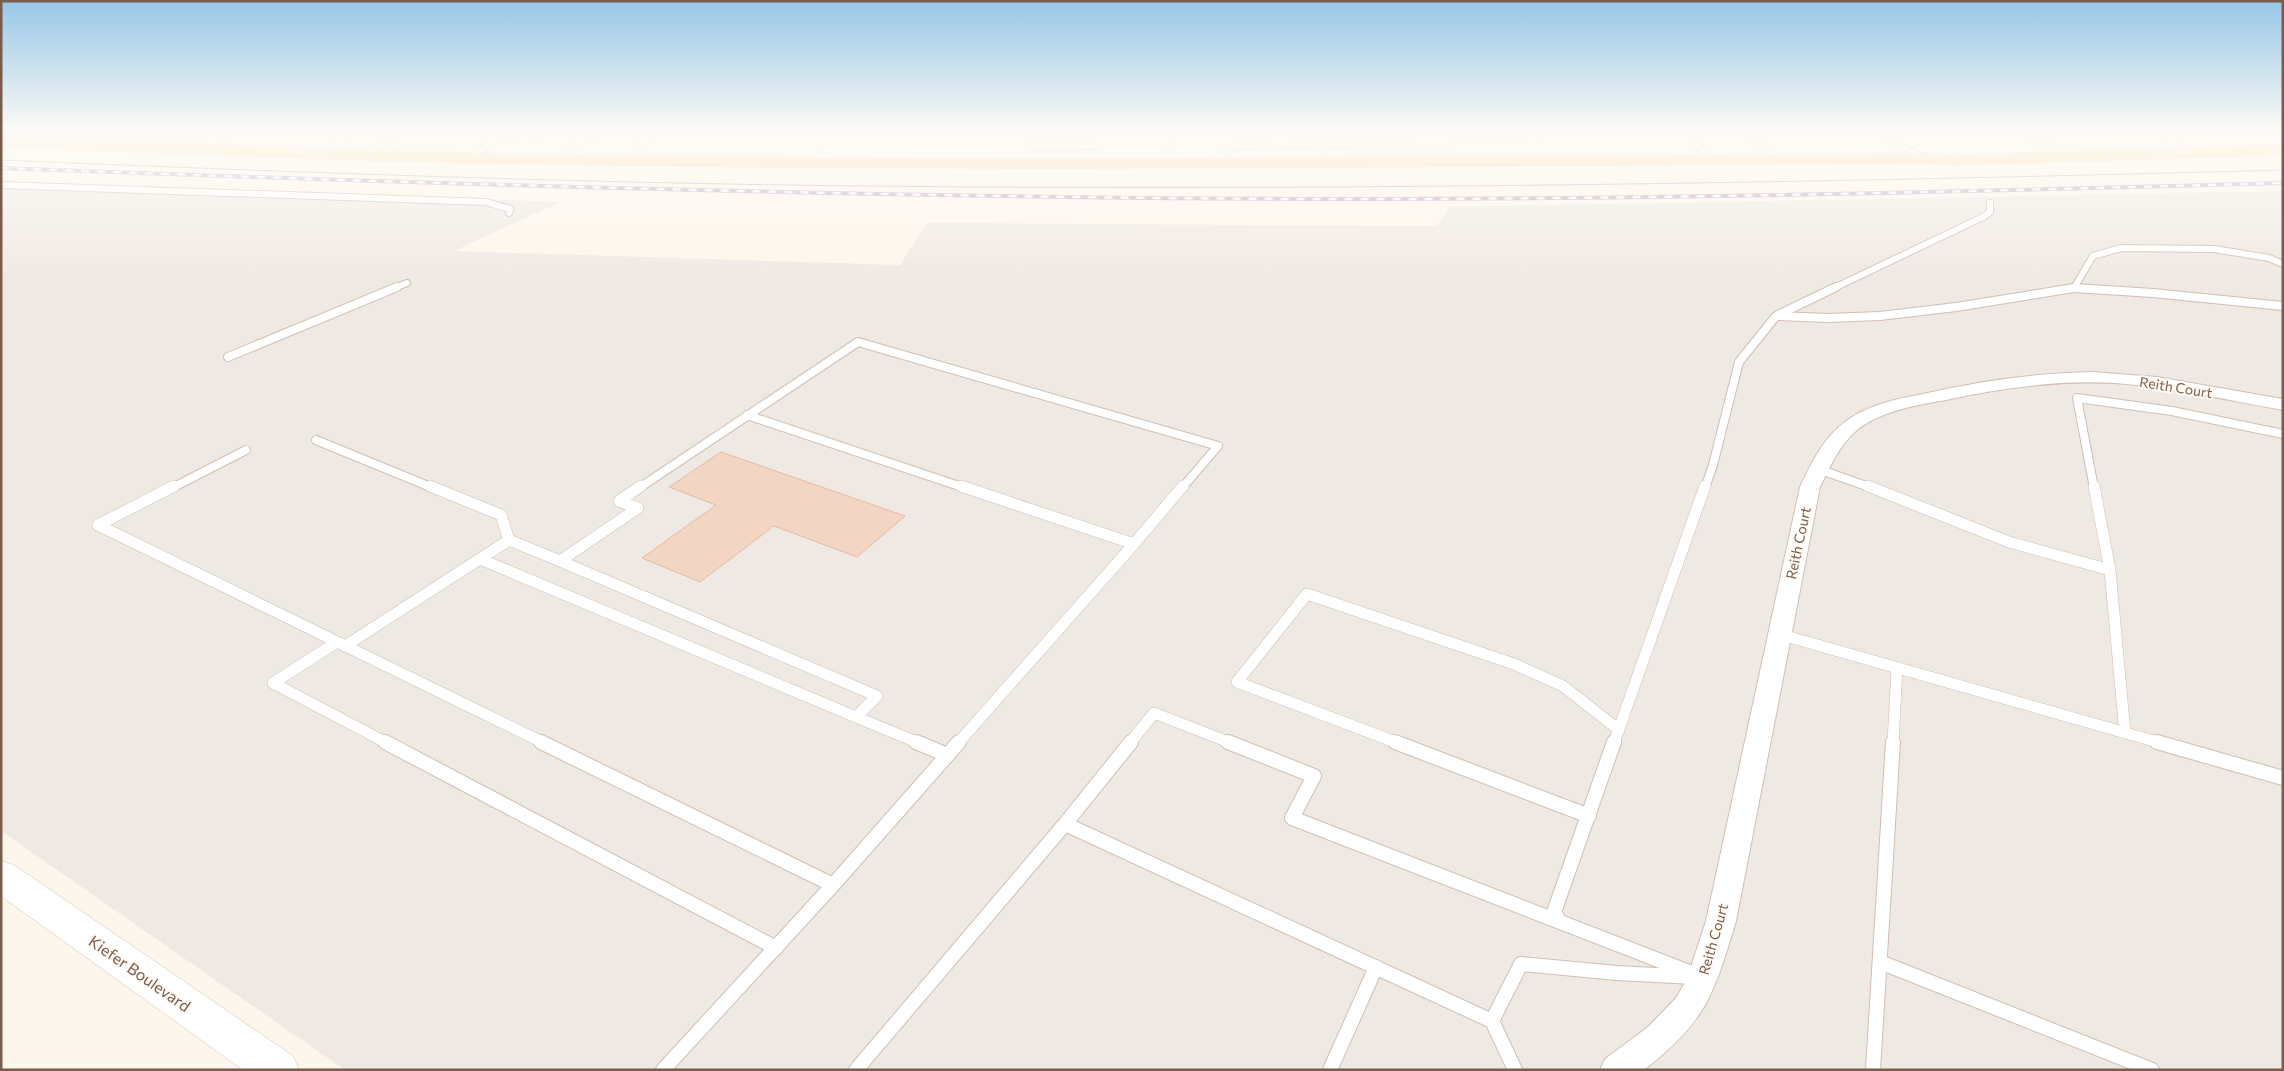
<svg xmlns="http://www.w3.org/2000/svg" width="2284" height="1071" font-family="Commissioner,sans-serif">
	<rect width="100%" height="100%" fill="#fdf6ec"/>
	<path fill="#efe9e4" d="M1,181L560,202L454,251L900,265L927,223L1437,226L1449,207L2283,191V1070H345L1,831Z"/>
	<path fill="#f3d5c3" stroke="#e6bba3" d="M721,452L905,516L857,557L774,526L700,582L642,558L716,505L669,487Z"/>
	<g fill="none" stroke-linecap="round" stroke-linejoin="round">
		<defs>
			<path id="lane-far3" d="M432,133H434
				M1165,133L1166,146
				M1383,133L1398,136L1414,133
				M1878,133L1923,158
				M2023,133L2047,145
				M2160,133L2176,141
				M473,134L541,137L547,133
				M1753,137L1778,159
				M1693,140L1709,160
				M40,143L66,133
				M640,145L652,133
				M1274,145L1290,133
				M122,146L155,133
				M1234,146L1401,143L1540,136L1543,133
				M1031,147L1094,146
				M194,149L232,133
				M316,153L353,133
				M365,155L400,133
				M471,158L502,134
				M562,159L588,135L606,133
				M1212,163L1251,133
				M1,185L486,202L510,209L509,213
				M394,288L407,283
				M1834,288L1983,217L1990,212V203
				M2071,288H2081
				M2074,288L2093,256L2121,248L2214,249L2269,258L2283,264"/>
			<path id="lane-far2" d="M1779,316L1828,318L1880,316L1956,307L2074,288L2153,293L2283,306
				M228,357L397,287
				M747,415L965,488
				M316,440L433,488
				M1818,469L1872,488
				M172,488L246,450
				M639,488L858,342L1218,446L1182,488
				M1705,488L1713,465L1739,362L1776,316L1836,287
				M2094,488L2077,398L2172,411L2283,434"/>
			<path id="lane-far1" d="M430,486L501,515L509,540
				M1868,486L2009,542L2110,570
				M2094,486L2110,570L2125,733
				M98,525L544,743
				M98,525L174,486
				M1134,544L1183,486
				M480,559L856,717
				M560,561L877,696L856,717L919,743
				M1779,634L2161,743
				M337,642L273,683L387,743
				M345,646L509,540L560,561L638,508L619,501L641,486
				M958,743L1134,544L961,486
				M1130,743L1154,713L1231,743
				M1398,743L1237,682L1307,594L1514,664L1563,686L1619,730
				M1614,743L1705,486
				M1893,743L1897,668"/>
			<path id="lane" d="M385,742L776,948
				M541,742L833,885
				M916,742L947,755
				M1228,742L1314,776L1292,818L1702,977
				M1395,742L1589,816
				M2157,742L2283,778
				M1065,824L1131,742
				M1560,922L1554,912L1614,742
				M1880,962L2152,1070
				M663,1070L833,885L959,742
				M856,1070L1065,824L1492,1021
				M1330,1070L1376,967
				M1515,1070L1492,1021L1521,964L1617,973L1694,977
				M1873,1070L1893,742"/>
			<path id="street" d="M2092,372L2157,377L2283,399V410C2227,400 2171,387 2115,383C2058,380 2001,388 1946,400C1916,405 1881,411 1857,430C1839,445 1830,467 1820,487L1736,921C1715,990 1708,1019 1650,1065L1644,1070H1600L1605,1059L1648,1027L1676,998L1687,979L1706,921L1800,487C1811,464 1823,438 1845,422C1867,405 1896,399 1923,394C1979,381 2035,373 2092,372Z"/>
			<path id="secondary" d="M840,133H857L827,167H815L813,163L815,159Z
				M1,861L14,865L293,1056L299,1070H243L1,896Z"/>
			<path id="primary" d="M1,136C162,143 323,150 484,153C964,163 1443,156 1923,153L1953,155L2283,145V155L1953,165L1923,163C1443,166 964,173 484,163C323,160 162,153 1,146Z"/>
		</defs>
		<use href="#lane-far3" stroke="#d1beb0" stroke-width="8"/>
		<use href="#lane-far2" stroke="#d1beb0" stroke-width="10"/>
		<use href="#lane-far1" stroke="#d1beb0" stroke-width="12"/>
		<use href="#lane" stroke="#d1beb0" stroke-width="16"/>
		<use href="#street" stroke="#d1beb0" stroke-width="2"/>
		<use href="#secondary" stroke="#d6c0b0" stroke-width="1"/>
		<use href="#primary" stroke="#dad1cd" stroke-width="1"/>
		<use href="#lane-far3" stroke="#fff" stroke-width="6"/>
		<use href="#lane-far2" stroke="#fff" stroke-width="8"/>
		<use href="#lane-far1" stroke="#fff" stroke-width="11"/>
		<use href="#lane" stroke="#fff" stroke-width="14"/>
		<use href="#street" fill="#fff" fill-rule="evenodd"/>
		<use href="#secondary" fill="#fff" fill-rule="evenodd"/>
		<use href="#primary" fill="#fbd9a5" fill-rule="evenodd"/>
		<path stroke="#b9a8c9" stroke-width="1" d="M1,160C288,172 574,183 861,186C1335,191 1809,183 2283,170"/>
		<defs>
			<path id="rail" d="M1,168C433,184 865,197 1297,199C1626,200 1954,192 2283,183"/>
		</defs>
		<use href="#rail" stroke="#b9a8c9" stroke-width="4"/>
		<use href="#rail" stroke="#fffaf3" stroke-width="2.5" stroke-dasharray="8" stroke-linecap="butt"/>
	</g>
	<linearGradient id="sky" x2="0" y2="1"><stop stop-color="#97c7e8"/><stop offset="0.47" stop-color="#fefbf6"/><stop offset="1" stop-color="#fefbf6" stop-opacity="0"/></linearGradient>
	<rect width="2284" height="283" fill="url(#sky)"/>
	<g text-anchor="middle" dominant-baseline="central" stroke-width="4" stroke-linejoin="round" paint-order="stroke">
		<g font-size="14" fill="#7a5c4d" stroke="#fffaf3">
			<text transform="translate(2176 387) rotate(9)">Reith Court</text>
			<text transform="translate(1798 543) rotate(-78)">Reith Court</text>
			<text transform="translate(1713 939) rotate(-74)">Reith Court</text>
		</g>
		<g font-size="16" fill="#7a5c4d" stroke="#fffaf3">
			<text transform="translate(140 973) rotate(35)">Kiefer Boulevard</text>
		</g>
	</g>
	<rect width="2284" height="1071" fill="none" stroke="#7a5c4d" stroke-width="5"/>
</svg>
